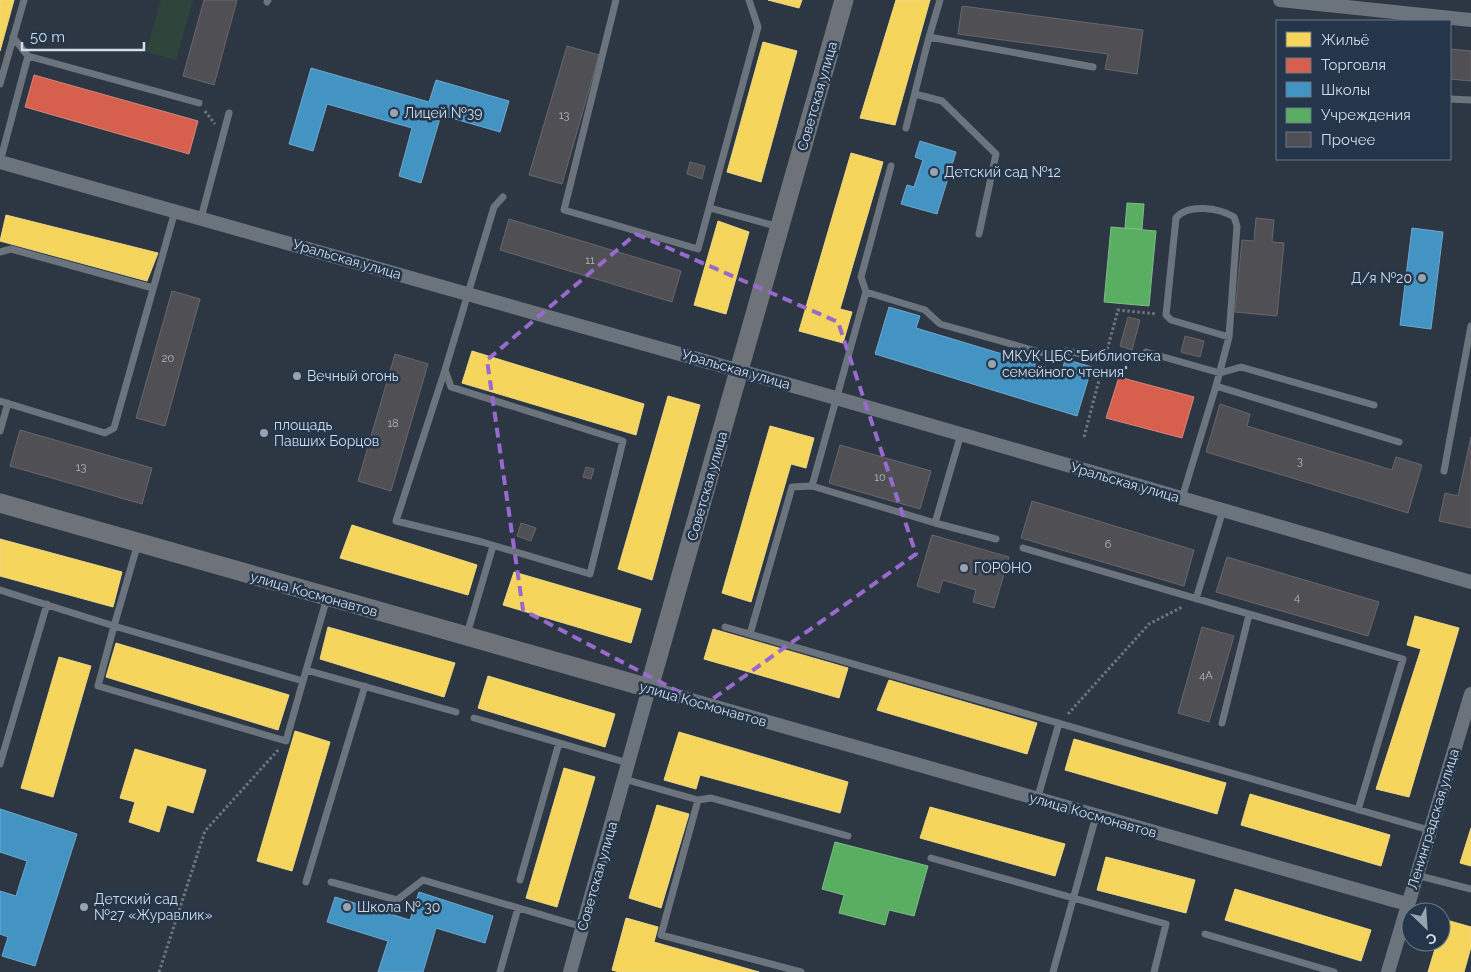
<svg xmlns="http://www.w3.org/2000/svg" width="1471" height="972" font-family="Raleway,sans-serif">
	<rect width="100%" height="100%" fill="#2d3743"/>
	<path fill="#2f453b" d="M161,0H193L176,60L146,52Z"/>
	<path fill="#f6d55c" stroke="#ebd787" d="M0,0H14L0,51Z
		M768,0H802L799,8Z
		M896,0H930L895,125L860,118Z
		M763,42L797,51L761,182L727,172Z
		M851,153L883,162L840,309L852,312L843,343L799,331Z
		M6,215L158,253L147,281L0,241Z
		M718,221L749,232L726,314L694,305Z
		M472,351L644,404L636,435L462,383Z
		M668,396L700,405L652,580L618,569Z
		M770,426L814,438L806,468L791,464L751,602L722,593Z
		M352,525L477,565L468,595L340,558Z
		M0,539L122,572L113,607L0,576Z
		M514,572L641,609L631,643L503,605Z
		M1415,616L1459,628L1409,797L1376,789L1421,649L1407,645Z
		M328,627L455,663L444,697L320,659Z
		M713,629L848,668L839,698L704,659Z
		M116,643L289,695L278,730L106,677Z
		M59,657L91,666L53,797L21,788Z
		M488,676L615,714L605,747L478,708Z
		M889,680L1037,723L1027,754L877,710Z
		M295,731L330,742L292,871L257,861Z
		M679,732L848,782L840,813L700,775L696,789L664,780Z
		M1074,739L1226,783L1217,814L1065,770Z
		M135,749L206,770L193,813L167,805L159,832L129,822L135,802L120,798Z
		M564,768L595,777L557,907L526,898Z
		M1250,794L1390,835L1381,866L1241,825Z
		M657,805L689,814L661,908L629,898Z
		M930,807L1065,844L1055,876L920,838Z
		M1471,828V866L1460,863Z
		M1106,857L1195,880L1186,913L1097,890Z
		M1235,889L1371,930L1361,961L1225,920Z
		M626,918L658,927L654,942L759,972H619L612,970Z
		M1443,919L1471,927V947L1464,972H1428L1437,942H1441Z"/>
	<path fill="#d6604d" stroke="#d5867c" d="M34,75L198,121L189,154L25,107Z
		M1119,377L1194,397L1182,438L1106,418Z"/>
	<path fill="#4393c3" stroke="#6ea9cf" d="M311,68L429,102L436,80L509,101L500,132L441,115L421,183L399,176L412,128L327,104L313,151L289,144Z
		M920,141L956,152L937,214L901,204L907,185L914,187L923,160L915,157Z
		M1412,228L1443,232L1431,329L1400,325Z
		M889,307L920,316L916,328L1062,372L1065,359L1092,367L1077,416L875,354Z
		M0,809L77,834L35,966L2,956L8,937L0,934V891L16,896L27,861L0,852Z
		M419,892L493,916L485,943L436,928L423,972H378L388,941L327,922L335,897L410,920Z"/>
	<path fill="#5aae61" stroke="#7ebc8a" d="M1127,203L1144,204L1142,229L1125,228Z
		M1111,227L1156,231L1149,306L1104,302Z
		M835,842L928,866L914,916L889,910L885,925L839,913L844,895L822,889Z"/>
	<path fill="#504f54" stroke="#68666b" d="M204,0H237L214,85L183,76Z
		M962,6L1143,30L1137,74L1105,69L1108,54L958,34Z
		M567,46L599,55L562,184L529,175Z
		M1450,49L1471,51V81L1450,79Z
		M690,162L705,166L702,179L687,174Z
		M1256,218L1274,220L1272,242L1284,243L1277,316L1235,312L1242,240L1254,241Z
		M509,219L681,271L672,302L500,250Z
		M172,291L200,299L165,426L136,418Z
		M1128,317L1140,320L1132,350L1120,346Z
		M1185,336L1204,341L1200,357L1181,352Z
		M395,354L428,364L391,491L358,481Z
		M1220,404L1250,414L1247,426L1392,470L1396,457L1422,465L1408,513L1206,452Z
		M20,430L152,468L142,504L10,466Z
		M1471,437V528L1439,521L1445,493L1458,496Z
		M840,445L931,471L920,509L829,483Z
		M586,467L594,469L591,479L583,477Z
		M1032,501L1194,550L1184,586L1021,538Z
		M521,523L536,528L531,541L517,536Z
		M932,535L1009,557L994,608L973,602L976,590L943,580L939,593L917,586Z
		M1227,557L1379,602L1368,636L1216,592Z
		M1202,627L1234,636L1209,722L1178,713Z"/>
	<g fill="none" stroke-linecap="round" stroke-linejoin="round">
		<path stroke="#6e757e" stroke-width="3" stroke-dasharray="2.5 2.5" stroke-linecap="butt" d="M205,111L215,124
			M1106,354L1118,310L1156,314
			M1084,437L1103,365
			M1068,714L1149,624L1182,607
			M159,972L205,831L279,749"/>
		<path stroke="#6b737d" stroke-width="7" d="M616,0L564,210L698,249L758,27L749,0
			M267,2L268,0
			M13,37L28,56
			M929,37L940,0
			M0,84L24,0
			M915,94L942,101L996,154L979,234
			M1450,99L1471,100
			M906,128L929,37L1093,67
			M0,162L28,56L199,103
			M891,166L861,277L866,292L925,310L940,324L1050,355L1067,351L1095,357
			M710,208L779,227
			M201,218L229,113
			M0,252L11,249L153,288
			M1146,352L1220,373L1241,367L1374,405
			M445,370L451,387L623,441L590,574L482,542L396,521L445,370L494,207L503,197
			M1216,386L1229,337L1237,226L1234,217C1219,208 1188,203 1176,218L1166,315L1171,320L1229,337
			M0,401L105,433L114,428L175,211
			M0,431L8,403
			M1444,471L1471,326
			M812,486L866,292
			M1182,498L1216,386L1399,442
			M935,523L996,539
			M138,543L114,626L303,681L327,598
			M1023,548L1403,659L1358,810
			M0,590L114,626L98,686L286,741L303,681
			M1196,599L1223,510
			M725,627L1429,830
			M467,634L493,546
			M750,634L792,487L812,486L935,523L961,434
			M306,670L456,712
			M474,718L628,763
			M1222,723L1249,615
			M0,764L47,604
			M624,779L698,800
			M1037,800L1059,723
			M931,858L1166,924L1154,972
			M1416,875L1471,889
			M520,880L559,743
			M306,882L365,686
			M331,882L397,900L423,880L583,927
			M1205,934L1334,972
			M500,972L518,908
			M801,972L661,935L698,800L711,798L848,836
			M1053,972L1096,816"/>
		<path stroke="#6b737d" stroke-width="14" d="M1280,0L1471,20
			M0,162L836,398L1471,582
			M570,972L649,688L1407,904
			M1388,972L1471,694"/>
		<path stroke="#6d7379" stroke-width="19" d="M0,503L649,688L844,0"/>
	</g>
	<path fill="none" stroke="#996ace" stroke-width="4" stroke-dasharray="10 6" stroke-linejoin="round" d="M636,234L838,322L916,554L704,705L523,610L487,360Z"/>
	<g fill="#98a3b0" stroke="#25364b" stroke-width="2">
		<circle cx="394" cy="113" r="5"/>
		<circle cx="934" cy="172" r="5"/>
		<circle cx="1422" cy="278" r="5"/>
		<circle cx="992" cy="364" r="5"/>
		<circle cx="297" cy="376" r="5"/>
		<circle cx="264" cy="433" r="5"/>
		<circle cx="964" cy="568" r="5"/>
		<circle cx="84" cy="907" r="5"/>
		<circle cx="347" cy="907" r="5"/>
	</g>
	<g text-anchor="middle" dominant-baseline="central" stroke-width="5" stroke-linejoin="round" paint-order="stroke">
		<g font-size="11" fill="#b2bac4">
			<text x="564" y="115">13</text>
			<text x="590" y="260">11</text>
			<text x="168" y="358">20</text>
			<text x="393" y="423">18</text>
			<text x="1300" y="461">3</text>
			<text x="81" y="467">13</text>
			<text x="880" y="477">10</text>
			<text x="1108" y="544">6</text>
			<text x="1297" y="597">4</text>
			<text x="1206" y="675">4А</text>
		</g>
		<g font-size="14" fill="#d2ddea" stroke="#25364b">
			<text transform="translate(817 96) rotate(-74)">Советская улица</text>
			<text transform="translate(347 259) rotate(16)">Уральская улица</text>
			<text transform="translate(736 369) rotate(16)">Уральская улица</text>
			<text transform="translate(1125 482) rotate(16)">Уральская улица</text>
			<text transform="translate(707 486) rotate(-74)">Советская улица</text>
			<text transform="translate(314 594) rotate(16)">улица Космонавтов</text>
			<text transform="translate(703 704) rotate(16)">улица Космонавтов</text>
			<text transform="translate(1093 815) rotate(16)">улица Космонавтов</text>
			<text transform="translate(1433 819) rotate(-73)">Ленинградская улица</text>
			<text transform="translate(597 876) rotate(-74)">Советская улица</text>
		</g>
		<g font-size="14" fill="#d2ddea" stroke="#25364b" text-anchor="start">
			<text x="404" y="113">Лицей №39</text>
			<text x="944" y="172">Детский сад №12</text>
			<text x="1412" y="278" text-anchor="end">Д/я №20</text>
			<text x="1002" y="356">МКУК ЦБС "Библиотека<tspan x="1002" dy="16">семейного чтения"</tspan></text>
			<text x="307" y="376">Вечный огонь</text>
			<text x="274" y="425">площадь<tspan x="274" dy="16">Павших Борцов</tspan></text>
			<text x="974" y="568">ГОРОНО</text>
			<text x="94" y="899">Детский сад<tspan x="94" dy="16">№27 «Журавлик»</tspan></text>
			<text x="357" y="907">Школа № 30</text>
		</g>
	</g>
	<rect x="1276" y="20" width="175" height="140" fill="#25364b" stroke="#6a798b"/>
	<rect x="1286" y="32" width="25" height="15" fill="#f6d55c" stroke="#6a798b"/>
	<text x="1321" y="45" font-size="15" fill="#d2ddea">Жильё</text>
	<rect x="1286" y="58" width="25" height="15" fill="#d6604d" stroke="#6a798b"/>
	<text x="1321" y="70" font-size="15" fill="#d2ddea">Торговля</text>
	<rect x="1286" y="82" width="25" height="15" fill="#4393c3" stroke="#6a798b"/>
	<text x="1321" y="95" font-size="15" fill="#d2ddea">Школы</text>
	<rect x="1286" y="108" width="25" height="15" fill="#5aae61" stroke="#6a798b"/>
	<text x="1321" y="120" font-size="15" fill="#d2ddea">Учреждения</text>
	<rect x="1286" y="132" width="25" height="15" fill="#504f54" stroke="#6a798b"/>
	<text x="1321" y="145" font-size="15" fill="#d2ddea">Прочее</text>
	<g transform="translate(1426 927) rotate(155)"><circle r="24" fill="#25364b" stroke="#6a798b"/>
	<path d="M0-4L9 19L0 12L-9 19Z" fill="#98a3b0"/>
	<text y="-8" font-size="14" font-weight="bold" text-anchor="middle" fill="#d2ddea">С</text>
	</g>
	<path d="M22 42v8h122v-8" fill="none" stroke="#d2ddea" stroke-width="2.5"/>
	<text x="30" y="42" font-size="15" fill="#d2ddea" stroke="#25364b" stroke-width="4" paint-order="stroke">50 m</text>
</svg>
